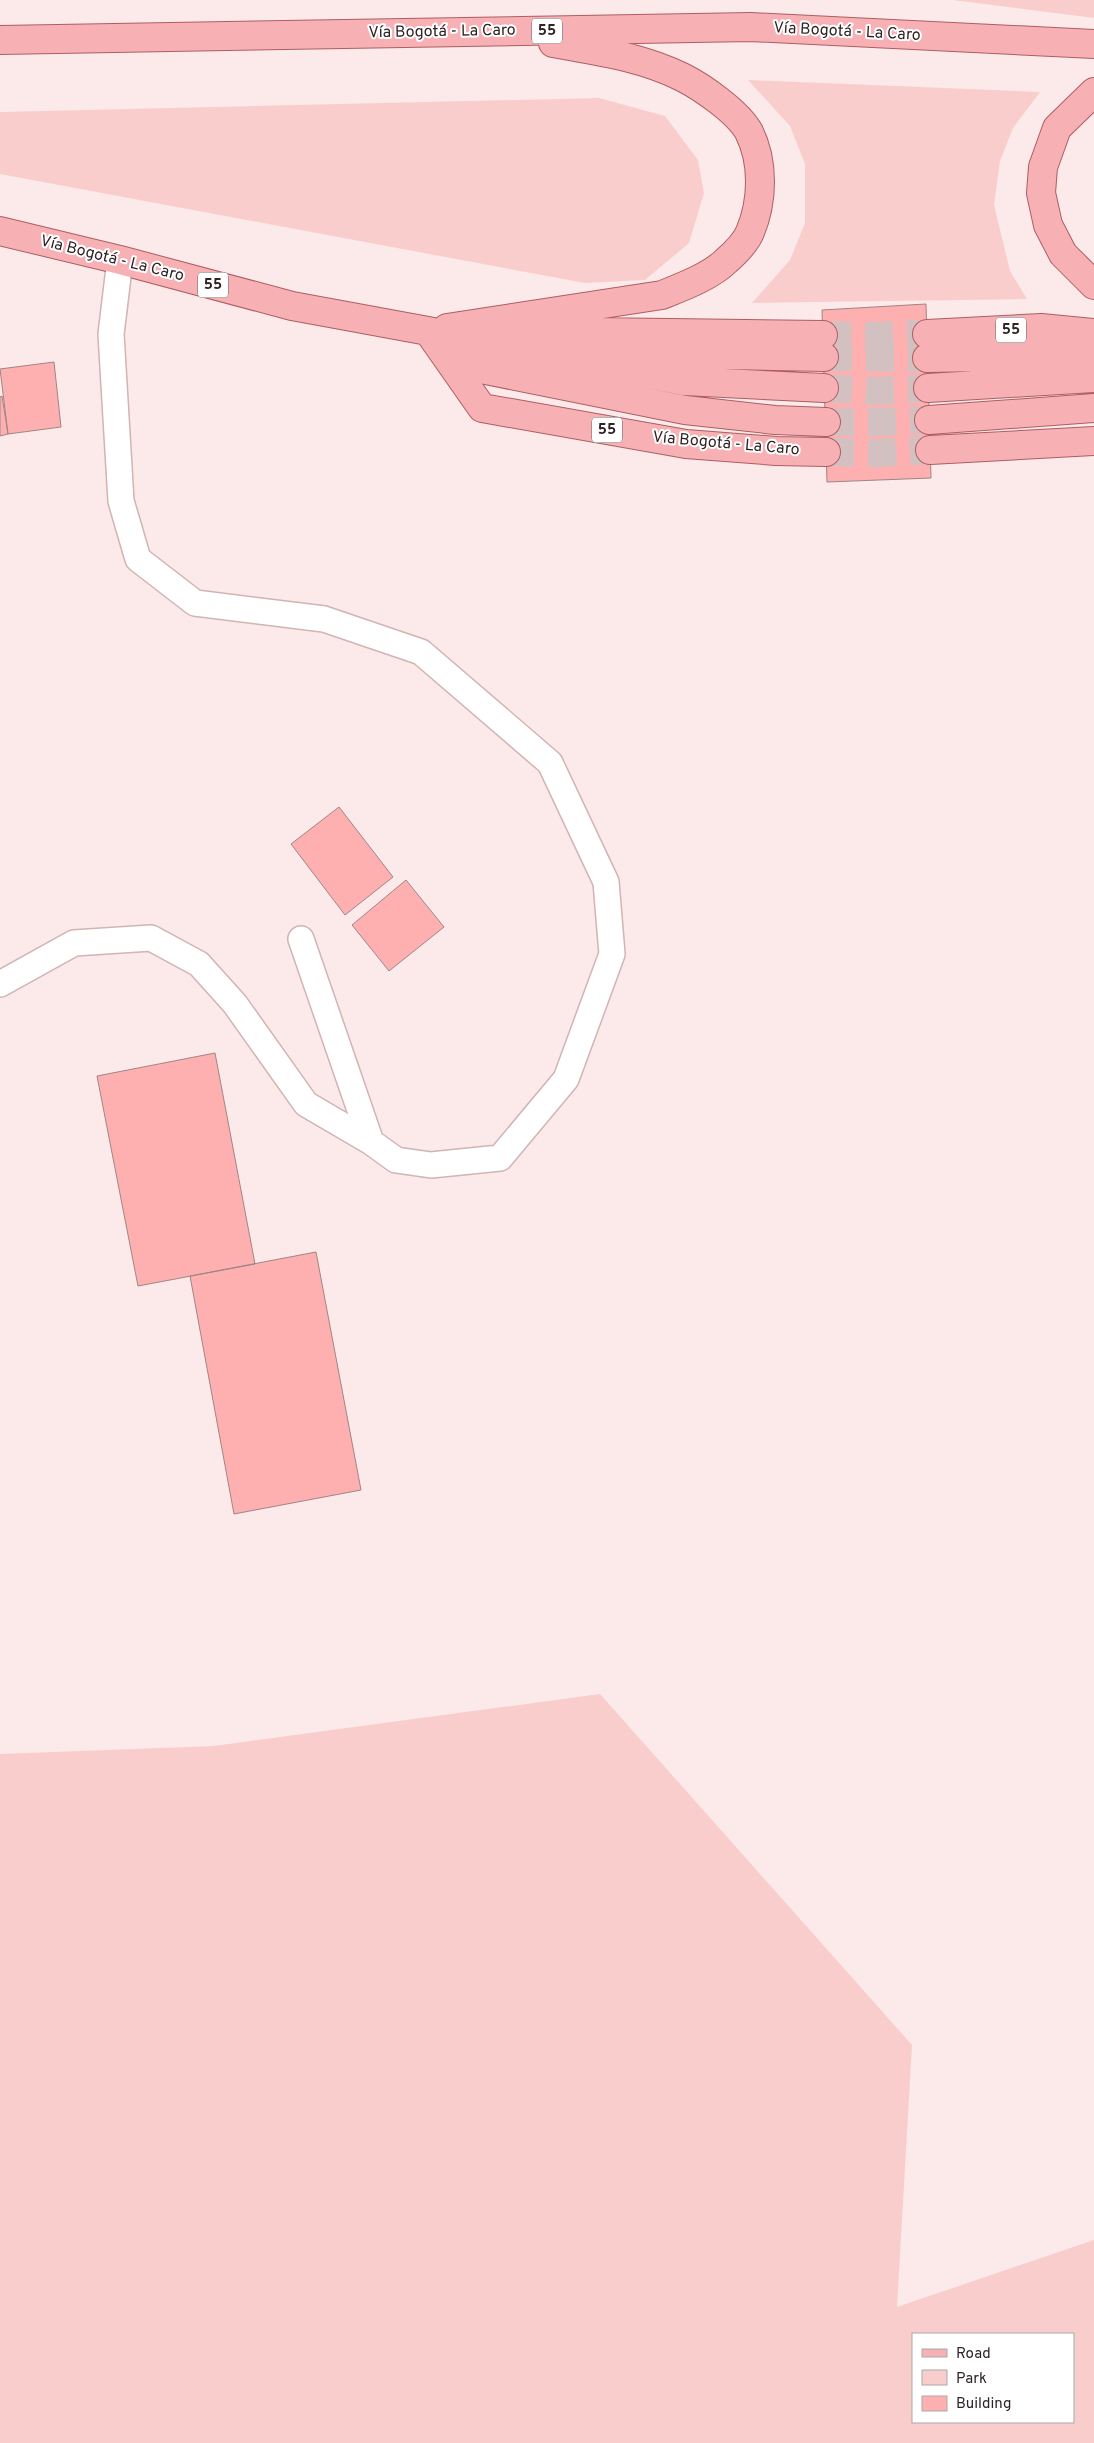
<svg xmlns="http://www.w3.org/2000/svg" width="1094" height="2443" font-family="Overpass,sans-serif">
	<rect width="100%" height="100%" fill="#fce9e9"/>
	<path fill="#facdcd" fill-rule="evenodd" d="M953,0H1094V18Z
		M748,80L1040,92L1013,128L1000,161L994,205L1010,271L1027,299L752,303L790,260L805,223V164L790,126Z
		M599,98L665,116L698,160L704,193L689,243L645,280L585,283L0,174V112Z
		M600,1694L912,2045L897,2307L1094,2240V2443H0V1754L214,1746ZM913,2334H1073V2422H913Z"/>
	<path fill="#feb0b1" stroke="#a08585" d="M926,304L931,478L827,482L822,310Z
		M54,362L61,427L8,434L0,369Z
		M2,396L8,434L0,436V397Z
		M339,807L393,877L345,915L291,844Z
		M406,880L444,927L389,971L352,925Z
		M215,1053L255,1264L138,1286L97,1076Z
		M316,1252L361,1490L234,1514L190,1276Z"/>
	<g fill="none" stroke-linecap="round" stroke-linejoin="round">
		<path stroke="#d3c1c2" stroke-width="28" stroke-dasharray="28 14" stroke-linecap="butt" d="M823,335L874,336L927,334
			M824,357L927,358
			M824,388L876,391L928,388
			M826,422H877L929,420
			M826,452L878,453L930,450"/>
		<defs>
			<path id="lane" d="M120,260L111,334L121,501L138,559L195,603L324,619L421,652L550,763L606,882L612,954L566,1079L500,1158L431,1165L396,1160L371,1142L301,939
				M0,984L74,943L151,938L199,964L235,1004L306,1104L371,1142"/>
			<path id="primary" d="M0,40L751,27L1094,44
				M1094,92L1057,128L1043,167L1041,193L1048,225L1063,254L1094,285
				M0,231L120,260L292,306L428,331L684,381L824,388
				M447,328L662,295C682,287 711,276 726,261C734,254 746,242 750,232C763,201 764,162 749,132C738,112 702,87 682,77C642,57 597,51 553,43
				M428,331L482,408L686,444L776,451L826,452
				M517,331L823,335
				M927,334L1041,328L1094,333
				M446,343L481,369L685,410L775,420L826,422
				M579,344L683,354L824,357
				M927,358L1094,355
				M928,388L1094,378
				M929,420L1094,408
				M930,450L1094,441"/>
		</defs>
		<use href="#lane" stroke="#d1b4b4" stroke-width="28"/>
		<use href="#primary" stroke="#ad5e62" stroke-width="30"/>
		<use href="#lane" stroke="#fff" stroke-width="25"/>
		<use href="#primary" stroke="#f7b1b5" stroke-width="28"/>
	</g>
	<g text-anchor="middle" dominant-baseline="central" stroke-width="4" stroke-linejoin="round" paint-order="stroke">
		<g fill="#fff" stroke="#6d6566" stroke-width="1">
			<rect x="532" y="18.5" width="30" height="25" rx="4"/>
			<rect x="198" y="272.5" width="30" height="25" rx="4"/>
			<rect x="996" y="317.5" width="30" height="25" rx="4"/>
			<rect x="592" y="417.5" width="30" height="25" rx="4"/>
		</g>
		<g font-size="15" font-weight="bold" fill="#2f2324">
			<text x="547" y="31">55</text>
			<text x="213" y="285">55</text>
			<text x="1011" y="330">55</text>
			<text x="607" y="430">55</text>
		</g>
		<g font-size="16" fill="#2f2324" stroke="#fff">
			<text transform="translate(442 32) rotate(-1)">Vía Bogotá - La Caro</text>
			<text transform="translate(847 32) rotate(3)">Vía Bogotá - La Caro</text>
			<text transform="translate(112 259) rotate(14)">Vía Bogotá - La Caro</text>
			<text transform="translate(726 444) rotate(5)">Vía Bogotá - La Caro</text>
		</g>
	</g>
	<rect x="912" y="2333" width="162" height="90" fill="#ffffff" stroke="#aca7a7"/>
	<rect x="922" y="2349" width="25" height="8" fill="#f7b1b5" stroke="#aca7a7"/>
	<text x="956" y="2358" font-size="15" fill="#2f2324">Road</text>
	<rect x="922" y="2370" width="25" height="15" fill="#facdcd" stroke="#aca7a7"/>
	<text x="956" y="2383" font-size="15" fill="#2f2324">Park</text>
	<rect x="922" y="2396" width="25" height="15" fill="#feb0b1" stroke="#aca7a7"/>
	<text x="956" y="2408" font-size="15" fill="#2f2324">Building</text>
</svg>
